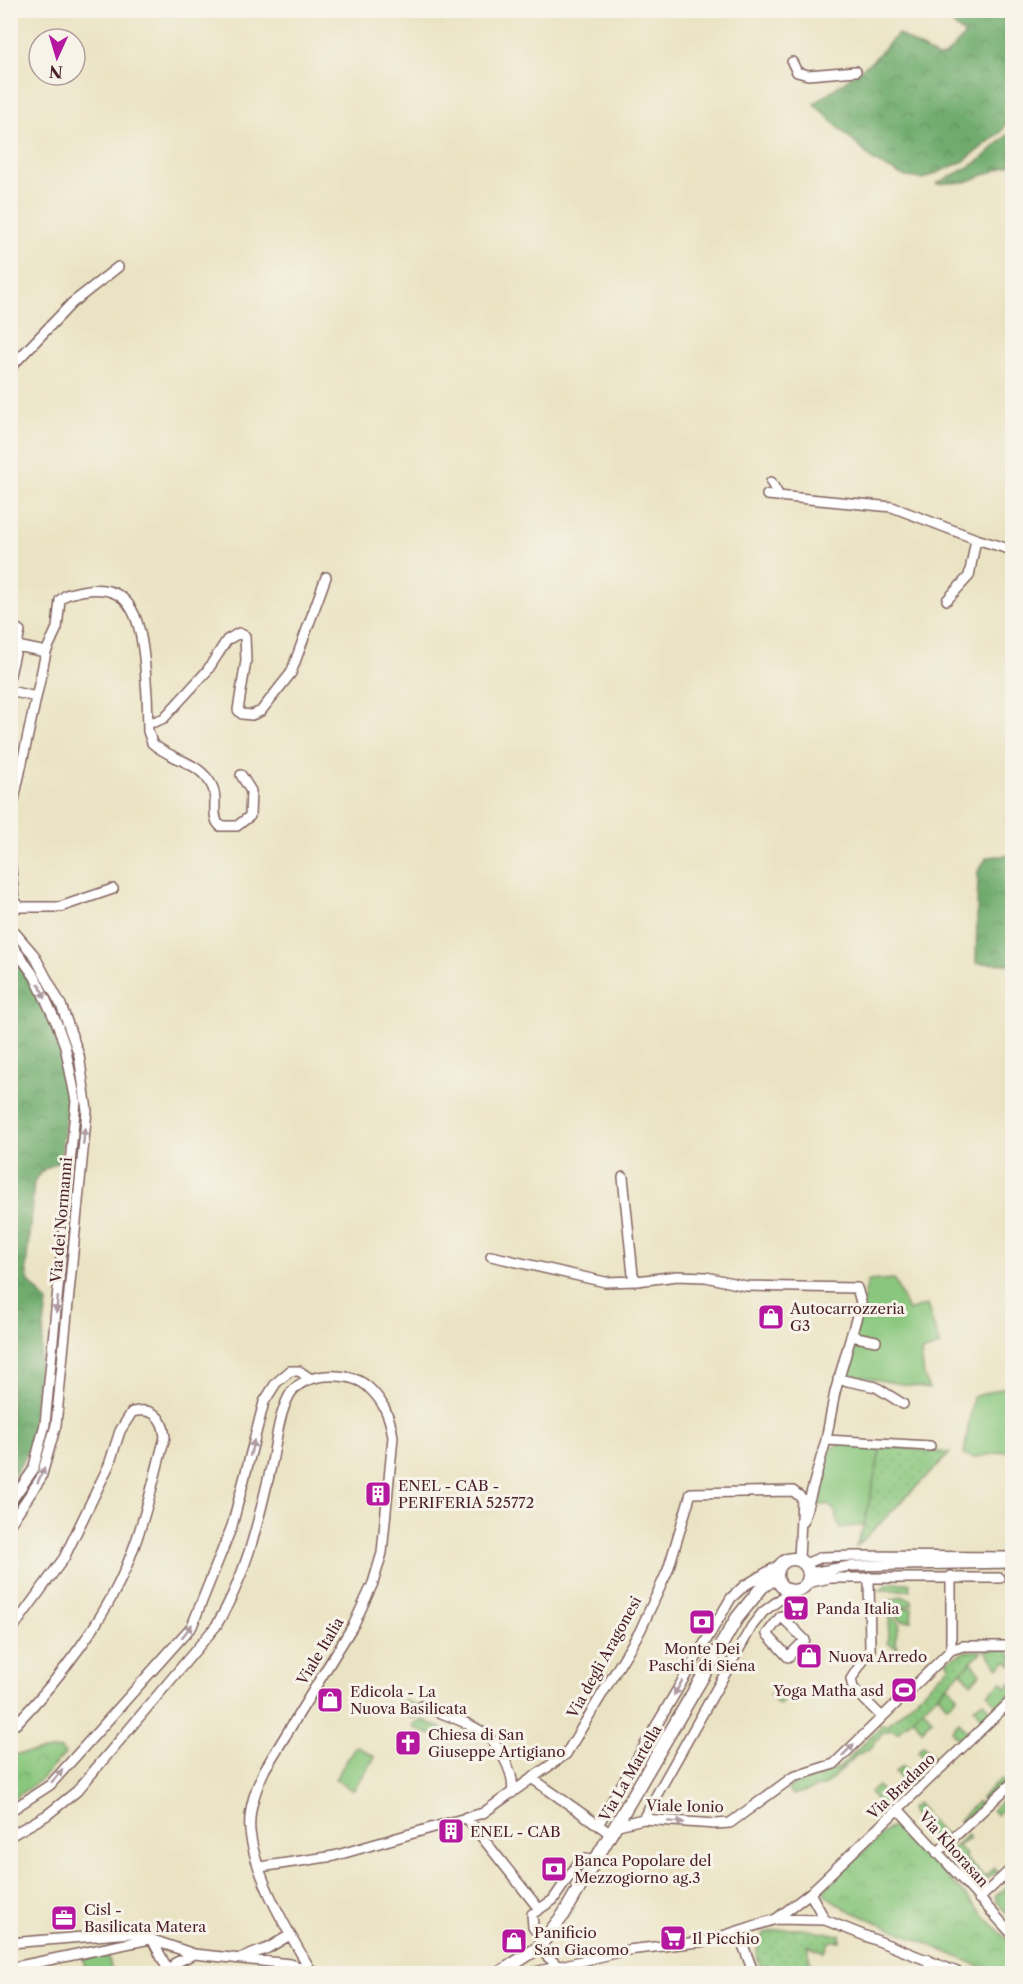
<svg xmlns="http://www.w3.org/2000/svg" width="1023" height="1984" font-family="'Libre Caslon Text',serif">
	<defs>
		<pattern id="grass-dots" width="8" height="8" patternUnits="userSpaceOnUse" patternTransform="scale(1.5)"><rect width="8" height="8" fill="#8ac77e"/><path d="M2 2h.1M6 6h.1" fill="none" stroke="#79aa6d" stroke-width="1.8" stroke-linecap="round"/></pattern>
		<pattern id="forest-crowns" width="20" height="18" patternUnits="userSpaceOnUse" patternTransform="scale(1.5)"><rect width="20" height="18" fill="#6fac6d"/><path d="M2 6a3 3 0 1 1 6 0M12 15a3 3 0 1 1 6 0" fill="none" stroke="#5d8b5a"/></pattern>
		<pattern id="park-crowns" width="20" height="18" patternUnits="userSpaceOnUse" patternTransform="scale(1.5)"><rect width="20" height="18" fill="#8ac77e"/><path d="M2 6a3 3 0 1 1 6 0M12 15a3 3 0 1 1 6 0" fill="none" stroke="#79aa6d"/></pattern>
	</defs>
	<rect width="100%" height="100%" fill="#f7f3e8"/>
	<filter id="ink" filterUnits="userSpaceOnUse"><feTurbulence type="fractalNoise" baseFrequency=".0167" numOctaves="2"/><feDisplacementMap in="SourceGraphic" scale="12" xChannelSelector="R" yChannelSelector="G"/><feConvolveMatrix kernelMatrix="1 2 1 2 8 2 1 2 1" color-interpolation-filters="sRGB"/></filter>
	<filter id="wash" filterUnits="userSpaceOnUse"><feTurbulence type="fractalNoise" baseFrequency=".008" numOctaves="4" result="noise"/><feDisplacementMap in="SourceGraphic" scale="24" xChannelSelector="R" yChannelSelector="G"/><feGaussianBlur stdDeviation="1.35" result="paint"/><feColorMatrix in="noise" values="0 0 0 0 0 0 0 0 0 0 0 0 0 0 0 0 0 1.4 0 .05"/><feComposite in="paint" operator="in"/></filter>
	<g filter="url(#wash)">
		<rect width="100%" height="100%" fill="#eae3c3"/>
		<path fill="url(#grass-dots)" stroke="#6a7354" stroke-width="1.5" d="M881,1446L950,1453L855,1548L864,1525Z
			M967,1651H982L898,1732L891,1729L882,1733L871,1748L857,1755L824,1786L793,1795L787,1789L798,1782L839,1768L883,1724L887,1726L950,1666L946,1661Z
			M917,1803L925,1812L923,1814L948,1837L939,1843L912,1814L910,1809Z
			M1012,1882V1919L996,1901L995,1897Z
			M785,1929H808L840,1935V1941H830L824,1952L807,1945L812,1973H763C756,1956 753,1949 765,1933Z"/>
		<path fill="url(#forest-crowns)" stroke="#5c664c" stroke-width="1.5" d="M937,11H1012V115L1001,132L964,161L923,179L906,177L875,162L814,104L872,61L898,34L937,57L945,56L965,35Z
			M1012,131V164L966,182L936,184L978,162Z
			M1012,855V964L976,963L978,871L987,857Z
			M11,954L17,960L55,1034L69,1090L60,1161L43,1170L34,1182L26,1269L29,1282L47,1302L29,1450L11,1480Z"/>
		<path fill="url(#park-crowns)" stroke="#6a7354" stroke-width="1.5" d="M403,1700L416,1705L420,1716L411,1718L408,1711L402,1713L401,1702Z
			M423,1720L445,1730V1732L436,1737L414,1728L413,1725Z
			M61,1749L65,1754L41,1779L11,1801V1755Z
			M897,1826L903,1829L1012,1945V1973H995L846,1909L825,1895L824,1889L890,1827Z"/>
		<path fill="#8ac77e" stroke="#6a7354" stroke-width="1.5" d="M894,1279L908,1311L927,1305L940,1346L921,1352L924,1376L929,1389L845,1374L868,1281Z
			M1012,1385V1450L973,1458L964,1454L973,1397Z
			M843,1443L881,1446L864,1525L840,1528L835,1511L828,1505H815L827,1450Z
			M889,1583H910V1590H879Z
			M901,1596L912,1600V1605L902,1606L891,1612L887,1608L889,1601Z
			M903,1608H912L911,1621H902L893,1614Z
			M890,1616L900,1624L895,1639L898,1648L887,1643Z
			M985,1650H1007L1012,1657V1666L1007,1661L999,1668Z
			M972,1662L981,1674L971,1683L961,1671Z
			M1002,1682L1006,1688L1012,1682V1692L997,1706L988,1694Z
			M948,1685L957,1696L947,1706L938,1694Z
			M779,1687L788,1696L779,1705L769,1695Z
			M983,1701L991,1711L983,1720L974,1708Z
			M923,1708L932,1720L922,1730L913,1717Z
			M959,1722L968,1733L960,1741L951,1731Z
			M923,1745L938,1762L931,1768L918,1751Z
			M356,1746L375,1757L353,1791L335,1779Z
			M903,1766L917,1783L910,1788L895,1772Z
			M1001,1779L1005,1784L986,1802L981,1798Z
			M878,1786L893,1805L887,1812L870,1792Z
			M1010,1793L1012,1800L997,1815L992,1810Z
			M977,1802L982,1805L961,1823L959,1820Z
			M967,1835L970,1838L957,1846L966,1855L964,1858L985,1877L994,1868L998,1872L987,1878L985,1883H979L949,1851Z
			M108,1954L112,1973H86L83,1959Z"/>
	</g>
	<g filter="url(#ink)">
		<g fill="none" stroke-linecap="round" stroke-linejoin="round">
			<defs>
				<path id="minor" d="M792,62L797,72L808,75L856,71
					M10,368L72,303L118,267
					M771,482L779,496
					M767,495L892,507L976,539L1012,550
					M947,600L969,576L976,539
					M10,624L20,631L10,675
					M17,646L46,652L57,628L60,600L66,595C130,574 140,614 145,667C147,688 148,710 148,731L152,743C170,760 200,761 212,786C219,798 210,817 220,826H237L250,816L251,791L241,775
					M10,691L36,697
					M148,721L154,722L164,718L207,671L227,640L239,633L245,636L246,661L238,710L242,714L252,715L261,711L291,673L326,577
					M10,818L46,652
					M10,858L14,900L20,907H60L113,889
					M10,927L34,955L61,1005L79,1055L87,1110L56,1425L41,1478L10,1524
					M10,942L35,977L57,1024L65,1046L76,1101L45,1424L33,1470L10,1503
					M623,1177L633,1275L637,1281
					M491,1256L605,1282L637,1281L677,1276L706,1277L746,1286L857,1288L861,1302L835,1392L826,1440L803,1522
					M851,1336L876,1341
					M838,1379L876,1387L903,1404
					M826,1440L930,1446
					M805,1564L822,1557L853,1556L1012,1557
					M809,1573L850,1566L1012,1563
					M869,1577L870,1650L851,1679L853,1688L882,1717
					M807,1583L830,1578H1000
					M781,1616L805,1640L788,1657L767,1634Z
					M10,1632L64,1558L109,1465L120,1431L132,1412C152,1407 163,1416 165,1437C154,1478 145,1520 129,1560C106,1619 59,1679 16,1724L10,1726
					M951,1650V1576
					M422,1706C441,1713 463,1720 479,1730C497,1740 516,1773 512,1793
					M533,1779L611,1834
					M899,1810L1012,1934
					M10,1811L50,1785L192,1626L232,1526L264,1402L276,1383L290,1371H299L311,1379
					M466,1817L539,1909
					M643,1819L752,1626L763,1612L791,1591
					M598,1825L731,1598L744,1586L779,1565
					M618,1825L643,1819L715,1824L730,1823L793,1777L834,1764L951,1650L963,1646H1012
					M10,1836L47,1815L77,1791L216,1626C246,1577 258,1523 271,1467C276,1444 278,1417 289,1396C301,1372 348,1370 367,1386C383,1400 390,1416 393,1437L382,1553L373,1583L354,1624L265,1769C256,1788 248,1809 250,1831C255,1878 289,1933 313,1974
					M937,1853L1012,1783
					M260,1867L334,1856L483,1813L566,1754L640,1631L668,1570L691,1493L793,1491L802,1498L799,1559
					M810,1893L825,1920
					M979,1899L1012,1868
					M776,1919L810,1893L1012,1700
					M738,1932L754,1974
					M152,1939L170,1974
					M544,1942L533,1927L532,1914L553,1900L579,1862L586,1859L595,1861
					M10,1943L132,1933L194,1954L290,1964L311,1970
					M538,1948L558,1966
					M242,1958L268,1948L290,1935
					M927,1959L932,1974
					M10,1968L150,1939
					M171,1974L175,1963L192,1955
					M527,1974L628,1950L707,1941L776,1919L825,1920L962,1974"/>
				<path id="tertiary" d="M777 1575a16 16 0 1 1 32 0a16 16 0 1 1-32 0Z
					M498,1974L538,1948L564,1914L737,1618L762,1587L776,1577"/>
			</defs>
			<use href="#minor" stroke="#826460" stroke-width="12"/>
			<use href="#tertiary" stroke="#826460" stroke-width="15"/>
			<use href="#minor" stroke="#fff" stroke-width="9"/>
			<use href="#tertiary" stroke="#fff" stroke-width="12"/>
		</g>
		<defs><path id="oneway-solid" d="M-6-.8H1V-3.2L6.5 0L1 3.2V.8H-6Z" transform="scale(1.5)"/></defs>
		<g fill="#ae9aa0">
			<use href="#oneway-solid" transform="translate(42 991) rotate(65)"/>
			<use href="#oneway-solid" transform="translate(84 1136) rotate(-85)"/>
			<use href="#oneway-solid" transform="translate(57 1305) rotate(96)"/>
			<use href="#oneway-solid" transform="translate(252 1448) rotate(-76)"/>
			<use href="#oneway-solid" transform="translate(41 1475) rotate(-66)"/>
			<use href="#oneway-solid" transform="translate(187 1631) rotate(-52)"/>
			<use href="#oneway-solid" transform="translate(678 1688) rotate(120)"/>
			<use href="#oneway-solid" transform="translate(848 1750) rotate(-45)"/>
			<use href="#oneway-solid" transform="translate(57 1776) rotate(-48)"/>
			<use href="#oneway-solid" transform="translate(676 1822) rotate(4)"/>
		</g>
	</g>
	<defs>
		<symbol id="shop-square" viewBox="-11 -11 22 22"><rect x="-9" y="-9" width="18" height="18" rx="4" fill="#b5179e" stroke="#f7f3e8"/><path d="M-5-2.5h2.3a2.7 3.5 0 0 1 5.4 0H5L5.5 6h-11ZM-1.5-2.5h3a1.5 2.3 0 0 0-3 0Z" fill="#fff"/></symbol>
		<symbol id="building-square" viewBox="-11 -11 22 22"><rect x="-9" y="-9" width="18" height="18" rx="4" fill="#b5179e" stroke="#f7f3e8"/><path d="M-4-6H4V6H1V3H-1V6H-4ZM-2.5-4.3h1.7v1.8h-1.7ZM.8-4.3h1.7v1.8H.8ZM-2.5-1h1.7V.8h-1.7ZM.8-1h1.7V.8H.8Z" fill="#fff"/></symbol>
		<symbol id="supermarket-square" viewBox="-11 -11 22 22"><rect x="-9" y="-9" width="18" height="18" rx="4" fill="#b5179e" stroke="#f7f3e8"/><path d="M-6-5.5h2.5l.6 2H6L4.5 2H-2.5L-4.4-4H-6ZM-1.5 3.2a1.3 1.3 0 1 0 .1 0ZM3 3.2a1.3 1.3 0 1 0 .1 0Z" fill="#fff"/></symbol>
		<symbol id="bank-square" viewBox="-11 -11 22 22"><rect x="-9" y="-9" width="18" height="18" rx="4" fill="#b5179e" stroke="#f7f3e8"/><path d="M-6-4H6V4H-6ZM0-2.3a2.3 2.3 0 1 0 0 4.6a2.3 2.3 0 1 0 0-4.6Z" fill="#fff"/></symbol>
		<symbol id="stadium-square" viewBox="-11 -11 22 22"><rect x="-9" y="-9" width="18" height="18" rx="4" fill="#b5179e" stroke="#f7f3e8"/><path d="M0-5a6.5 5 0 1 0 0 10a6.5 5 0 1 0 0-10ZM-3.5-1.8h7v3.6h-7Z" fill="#fff"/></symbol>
		<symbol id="church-square" viewBox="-11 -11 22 22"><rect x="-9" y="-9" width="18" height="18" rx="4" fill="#b5179e" stroke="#f7f3e8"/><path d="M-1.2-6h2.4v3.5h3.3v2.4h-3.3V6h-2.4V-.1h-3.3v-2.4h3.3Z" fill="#fff"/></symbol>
		<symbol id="office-square" viewBox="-11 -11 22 22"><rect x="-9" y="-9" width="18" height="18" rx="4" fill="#b5179e" stroke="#f7f3e8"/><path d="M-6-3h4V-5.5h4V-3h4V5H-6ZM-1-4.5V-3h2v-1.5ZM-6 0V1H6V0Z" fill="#fff"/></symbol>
	</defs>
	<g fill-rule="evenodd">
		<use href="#shop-square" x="756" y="1302" width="30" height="30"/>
		<use href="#building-square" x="363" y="1479" width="30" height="30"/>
		<use href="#supermarket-square" x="781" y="1593" width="30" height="30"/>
		<use href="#bank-square" x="687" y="1607" width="30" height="30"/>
		<use href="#shop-square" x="794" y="1641" width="30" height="30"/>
		<use href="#stadium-square" x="889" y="1675" width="30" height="30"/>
		<use href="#shop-square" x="315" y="1685" width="30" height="30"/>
		<use href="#church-square" x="393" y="1728" width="30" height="30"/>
		<use href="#building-square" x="436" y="1816" width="30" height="30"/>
		<use href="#bank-square" x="539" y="1854" width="30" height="30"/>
		<use href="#office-square" x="49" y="1903" width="30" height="30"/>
		<use href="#supermarket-square" x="658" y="1923" width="30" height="30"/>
		<use href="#shop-square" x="499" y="1926" width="30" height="30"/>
	</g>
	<g text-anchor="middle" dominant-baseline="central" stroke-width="6" stroke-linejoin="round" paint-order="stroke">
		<g font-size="15" fill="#4a1f2b" stroke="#f7f3e8">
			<text transform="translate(61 1220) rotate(-85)">Via dei Normanni</text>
			<text transform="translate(320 1651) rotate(-59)">Viale Italia</text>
			<text transform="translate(604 1657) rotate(-61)">Via degli Aragonesi</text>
			<text transform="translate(630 1773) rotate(-60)">Via La Martella</text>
			<text transform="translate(901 1786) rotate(-44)">Via Bradano</text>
			<text transform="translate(685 1806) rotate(1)">Viale Ionio</text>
			<text transform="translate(954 1849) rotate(48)">Via Khorasan</text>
		</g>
		<g font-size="15" fill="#4a1f2b" stroke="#f7f3e8" text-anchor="start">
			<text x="790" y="1308">Autocarrozzeria<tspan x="790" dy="17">G3</tspan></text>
			<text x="398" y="1485">ENEL - CAB -<tspan x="398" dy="17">PERIFERIA 525772</tspan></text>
			<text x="816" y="1608">Panda Italia</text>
			<text x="702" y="1648" text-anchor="middle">Monte Dei<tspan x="702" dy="17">Paschi di Siena</tspan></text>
			<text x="828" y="1656">Nuova Arredo</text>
			<text x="884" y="1690" text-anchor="end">Yoga Matha asd</text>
			<text x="350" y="1691">Edicola - La<tspan x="350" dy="17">Nuova Basilicata</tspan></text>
			<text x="428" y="1734">Chiesa di San<tspan x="428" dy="17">Giuseppe Artigiano</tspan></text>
			<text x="470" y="1831">ENEL - CAB</text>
			<text x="574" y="1860">Banca Popolare del<tspan x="574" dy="17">Mezzogiorno ag.3</tspan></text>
			<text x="84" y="1909">Cisl -<tspan x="84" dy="17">Basilicata Matera</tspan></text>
			<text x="534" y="1932">Panificio<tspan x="534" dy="17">San Giacomo</tspan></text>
			<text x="692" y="1938">Il Picchio</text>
		</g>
	</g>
	<rect width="1023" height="1984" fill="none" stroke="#f7f3e8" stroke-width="36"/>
	<g transform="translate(57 57) rotate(184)"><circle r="28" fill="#f7f3e8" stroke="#b29e9c" stroke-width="1.5"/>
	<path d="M0-4.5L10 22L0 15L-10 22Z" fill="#b5179e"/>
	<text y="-9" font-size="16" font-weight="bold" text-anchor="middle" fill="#4a1f2b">N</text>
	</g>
</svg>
